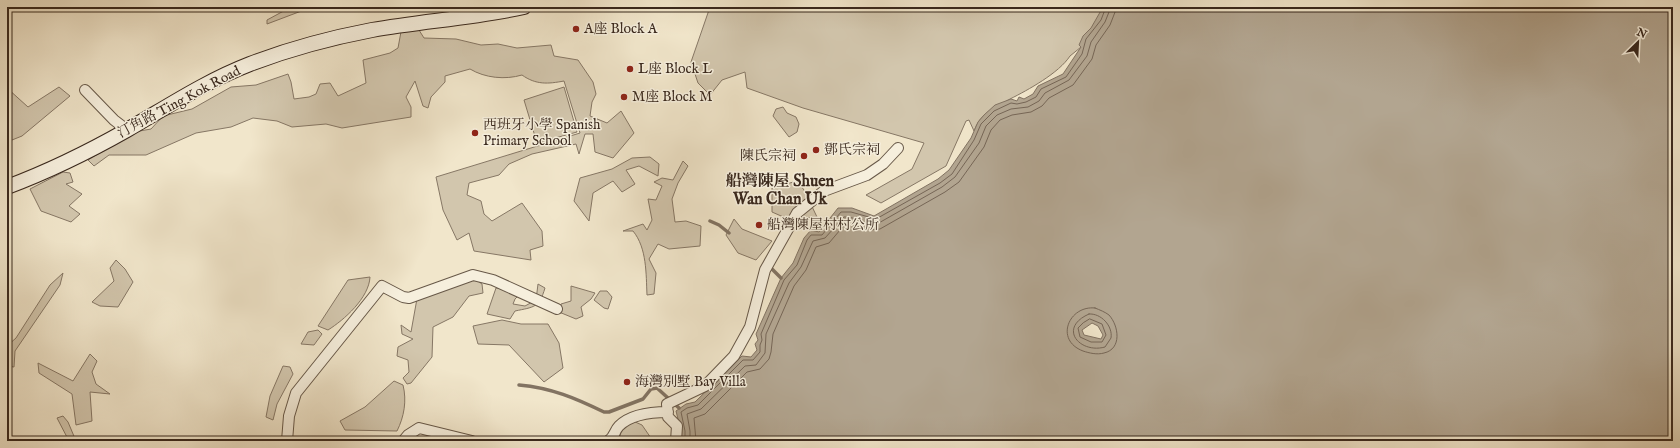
<svg xmlns="http://www.w3.org/2000/svg" width="1680" height="448" font-family="'IM FELL English','Noto Serif TC',serif">
	<rect width="100%" height="100%" fill="#f1e6cb"/>
	<filter id="stains"><feTurbulence type="fractalNoise" baseFrequency=".005" numOctaves="4"/><feColorMatrix values="0 0 0 0 .2 0 0 0 0 .09 0 0 0 0 .02 0 0 0 .5 -.17"/></filter>
	<radialGradient id="worn" r=".72"><stop offset=".6" stop-color="#630" stop-opacity="0"/><stop offset="1" stop-color="#630" stop-opacity=".3"/></radialGradient>
	<path fill="#d2c6ad" stroke="#867765" d="M291,7H312L267,24V20Z
		M710,7H1130L1070,56C1059,73 1028,90 1010,99C994,108 980,113 974,131L969,120L966,121L946,166L881,203L866,195L912,169L924,143L803,108L747,88L745,72L722,80L710,95L698,83L691,62Z
		M412,19L424,38L456,39L481,45L498,44L517,48L551,45L554,56L578,60L593,82L596,94L592,102L590,116L607,123L621,111L634,133L613,158L595,152L593,134H585L579,154L576,144L532,154L509,164L499,175L469,183L467,195L481,201L484,214L492,221L522,203L542,231L543,246L530,250L531,260L474,251L469,233L457,240L443,210L436,177L580,133L564,81C548,84 536,85 522,75C505,80 485,78 470,69L445,76V82L431,97L428,108L423,106L415,81L406,97L411,107V117L342,128L326,124L292,127L277,121L253,118L231,127L196,133L146,155H109L94,166L88,160L134,132L151,129L163,116L192,109L231,87L256,85L288,74L291,82L294,99L309,97L316,94L320,84L330,83L338,96L366,83L363,60L390,53L398,48L403,21Z
		M59,87L70,96L22,136L7,142V88L28,107Z
		M564,87L577,132L537,143L524,100Z
		M783,107L787,113L796,117L799,124L797,132L789,137L773,116L776,109Z
		M650,157L659,164L658,176L639,166L626,170L635,184L622,192L613,181L593,193L589,221L574,201L580,178L612,169L632,158Z
		M683,161L688,166L678,183L672,199L675,222L686,221L701,226L700,246L669,249L658,244L649,259L656,273L654,294L647,295C646,274 647,248 633,231H623L643,224L647,230L652,220L648,199L656,200L662,186L654,182L662,178L673,180Z
		M63,172L70,173L73,182L66,184L82,194L69,206L80,214L71,222L41,211L30,189Z
		M797,181L804,190L817,217L788,219L772,212V188Z
		M734,219L742,229L772,241L756,260L738,253L726,235Z
		M116,260L125,269L133,282L118,307L100,306L92,302L114,281L110,268Z
		M63,273L60,285L15,351L14,367L7,366V346L16,338L50,285Z
		M469,275L482,284L483,293L469,296L453,317L433,327L432,357L411,383L407,384L403,378L409,372L408,360L397,356L398,347L413,339L402,334L401,325L411,332L418,293Z
		M370,277C369,298 344,320 328,330L318,326L348,280Z
		M538,284L545,288C539,308 534,307 515,311L510,319L487,314L496,288L516,290L521,293L515,299L513,304L525,306L536,300Z
		M571,286L595,293L591,299L581,307L583,316L576,319L559,312L561,304L571,301Z
		M600,291H607L612,297L608,309L604,308L594,300Z
		M502,320L521,324H548L559,343L563,368L544,382L509,345L478,344L473,326Z
		M318,330L322,334L314,345L301,344L308,332Z
		M90,354L97,361L92,372L96,384L110,394L90,392L92,421L76,425L72,394L39,373L38,363L73,381Z
		M283,366L290,367L293,374L277,404L273,420L266,417L270,396Z
		M394,381L403,385C407,401 404,417 397,431L345,430L340,421L365,407Z
		M63,416L68,422L76,441H69L57,418Z
		M624,417L642,425L653,441H619Z"/>
	<path fill="#b2a590" stroke="#827362" fill-rule="evenodd" d="M1103,7H1673V441H681V431L676,411L686,404L695,402L742,356L751,357L757,350L755,344L758,340L756,334L781,278L793,263L804,238L811,230L819,232L838,208H852L874,216L938,179L949,170L971,138L978,122L984,115L995,105L1011,99L1017,101L1019,97L1024,99L1033,94L1038,86L1063,74L1081,47L1079,45L1083,36L1091,28ZM1092,323L1098,326L1103,335L1101,339L1084,335L1082,330Z"/>
	<g fill="none" stroke-linecap="round" stroke-linejoin="round">
		<path stroke="#766656" stroke-width="1" d="M1095,308C1100,310 1105,312 1109,315C1119,326 1122,349 1104,353C1097,355 1089,353 1083,351C1054,340 1069,305 1095,308Z
			M1089,314C1101,313 1113,326 1111,338L1105,347C1080,354 1057,328 1089,314Z
			M1090,319L1102,324L1106,335L1102,342H1091L1080,337L1078,328L1083,323Z
			M685,441V431L681,412L687,408L698,405L743,360H753L760,352V345L762,340L761,334L784,280L797,265L807,240L811,235H822L841,212H851L876,219L940,183L952,174L974,140L981,124L994,111L1011,103L1017,104L1026,102L1036,97L1041,89L1066,77L1082,54L1086,39L1101,20L1106,7
			M690,441V431L687,414L701,409L745,366L756,365L765,353L766,334L789,283L801,267L813,241L825,238L844,217C855,216 866,226 877,224L942,187L955,177L979,143L986,126L997,115L1011,109L1028,107L1039,101L1045,93L1069,80L1087,56L1091,42L1105,22L1111,7
			M696,441L694,418L705,414L747,372L760,369L769,359L771,352L773,334L794,286L806,270L816,247L829,243L846,223L870,230L880,229L945,192L959,182L984,147L991,130L1000,120L1012,115L1031,112L1042,106L1049,98L1073,85L1092,59L1096,45L1110,25L1117,7"/>
		<path stroke="#827362" stroke-width="3.5" d="M710,221L719,225L729,233
			M772,269L781,278
			M519,385C552,388 575,398 604,412H609L643,399L651,389L657,388L679,408"/>
		<defs>
			<path id="minor" d="M85,90L114,120L127,130
				M287,441L289,416L296,393L382,286L403,297L409,298L473,275L493,280L557,309
				M403,441L408,435L419,428L472,441
				M608,441C615,437 614,431 619,426C631,414 652,412 668,412
				M676,441L677,426L668,417L667,404L705,386L734,356L750,327L765,270L797,213L824,191L867,175L883,164L898,148"/>
			<path id="secondary" d="M7,187C47,172 90,151 127,130C167,107 206,81 250,64C289,49 330,38 372,30C422,21 474,18 524,7"/>
		</defs>
		<use href="#minor" stroke="#675848" stroke-width="12"/>
		<use href="#secondary" stroke="#39281d" stroke-width="16"/>
		<use href="#minor" stroke="#f6efdd" stroke-width="10"/>
		<use href="#secondary" stroke="#f6efdd" stroke-width="14"/>
	</g>
	<g fill="#8f2418" stroke="#f6efdd" stroke-width="1.5">
		<circle cx="576" cy="29" r="4"/>
		<circle cx="630" cy="69" r="4"/>
		<circle cx="624" cy="97" r="4"/>
		<circle cx="475" cy="133" r="4"/>
		<circle cx="816" cy="150" r="4"/>
		<circle cx="804" cy="156" r="4"/>
		<circle cx="759" cy="225" r="4"/>
		<circle cx="627" cy="382" r="4"/>
	</g>
	<g text-anchor="middle" dominant-baseline="central" stroke-width="3" stroke-linejoin="round" paint-order="stroke">
		<g font-size="14" fill="#39281d" stroke="#f6efdd" text-anchor="start">
			<text x="584" y="29">A座 Block A</text>
			<text x="638" y="69">L座 Block L</text>
			<text x="632" y="97">M座 Block M</text>
			<text x="483" y="125">西班牙小學 Spanish<tspan x="483" dy="16">Primary School</tspan></text>
			<text x="824" y="150">鄧氏宗祠</text>
			<text x="796" y="156" text-anchor="end">陳氏宗祠</text>
			<text x="767" y="225">船灣陳屋村村公所</text>
			<text x="635" y="382">海灣別墅 Bay Villa</text>
		</g>
		<g font-size="14" fill="#39281d" stroke="#f6efdd">
			<text transform="translate(179 102) rotate(-28)">汀角路 Ting Kok Road</text>
		</g>
		<g font-size="16" font-weight="bold" fill="#39281d" stroke="#f6efdd">
			<text x="780" y="182">船灣陳屋 Shuen<tspan x="780" dy="18">Wan Chan Uk</tspan></text>
		</g>
	</g>
	<rect width="1680" height="448" fill="none" stroke="#f1e6cb" stroke-width="24"/>
	<rect x="8" y="8" width="1664" height="432" fill="none" stroke="#39281d" stroke-width="2"/>
	<rect x="12" y="12" width="1656" height="424" fill="none" stroke="#39281d"/>
	<g transform="translate(1638 42) rotate(24)" stroke="#f6efdd" stroke-width="3" paint-order="stroke">
	<path d="M0-3L7 15L0 10L-7 15Z" fill="#39281d"/>
	<text y="-6" font-size="11" font-weight="bold" text-anchor="middle" fill="#39281d">N</text>
	</g>
	<rect width="100%" height="100%" filter="url(#stains)"/>
	<rect width="100%" height="100%" fill="url(#worn)"/>
</svg>
